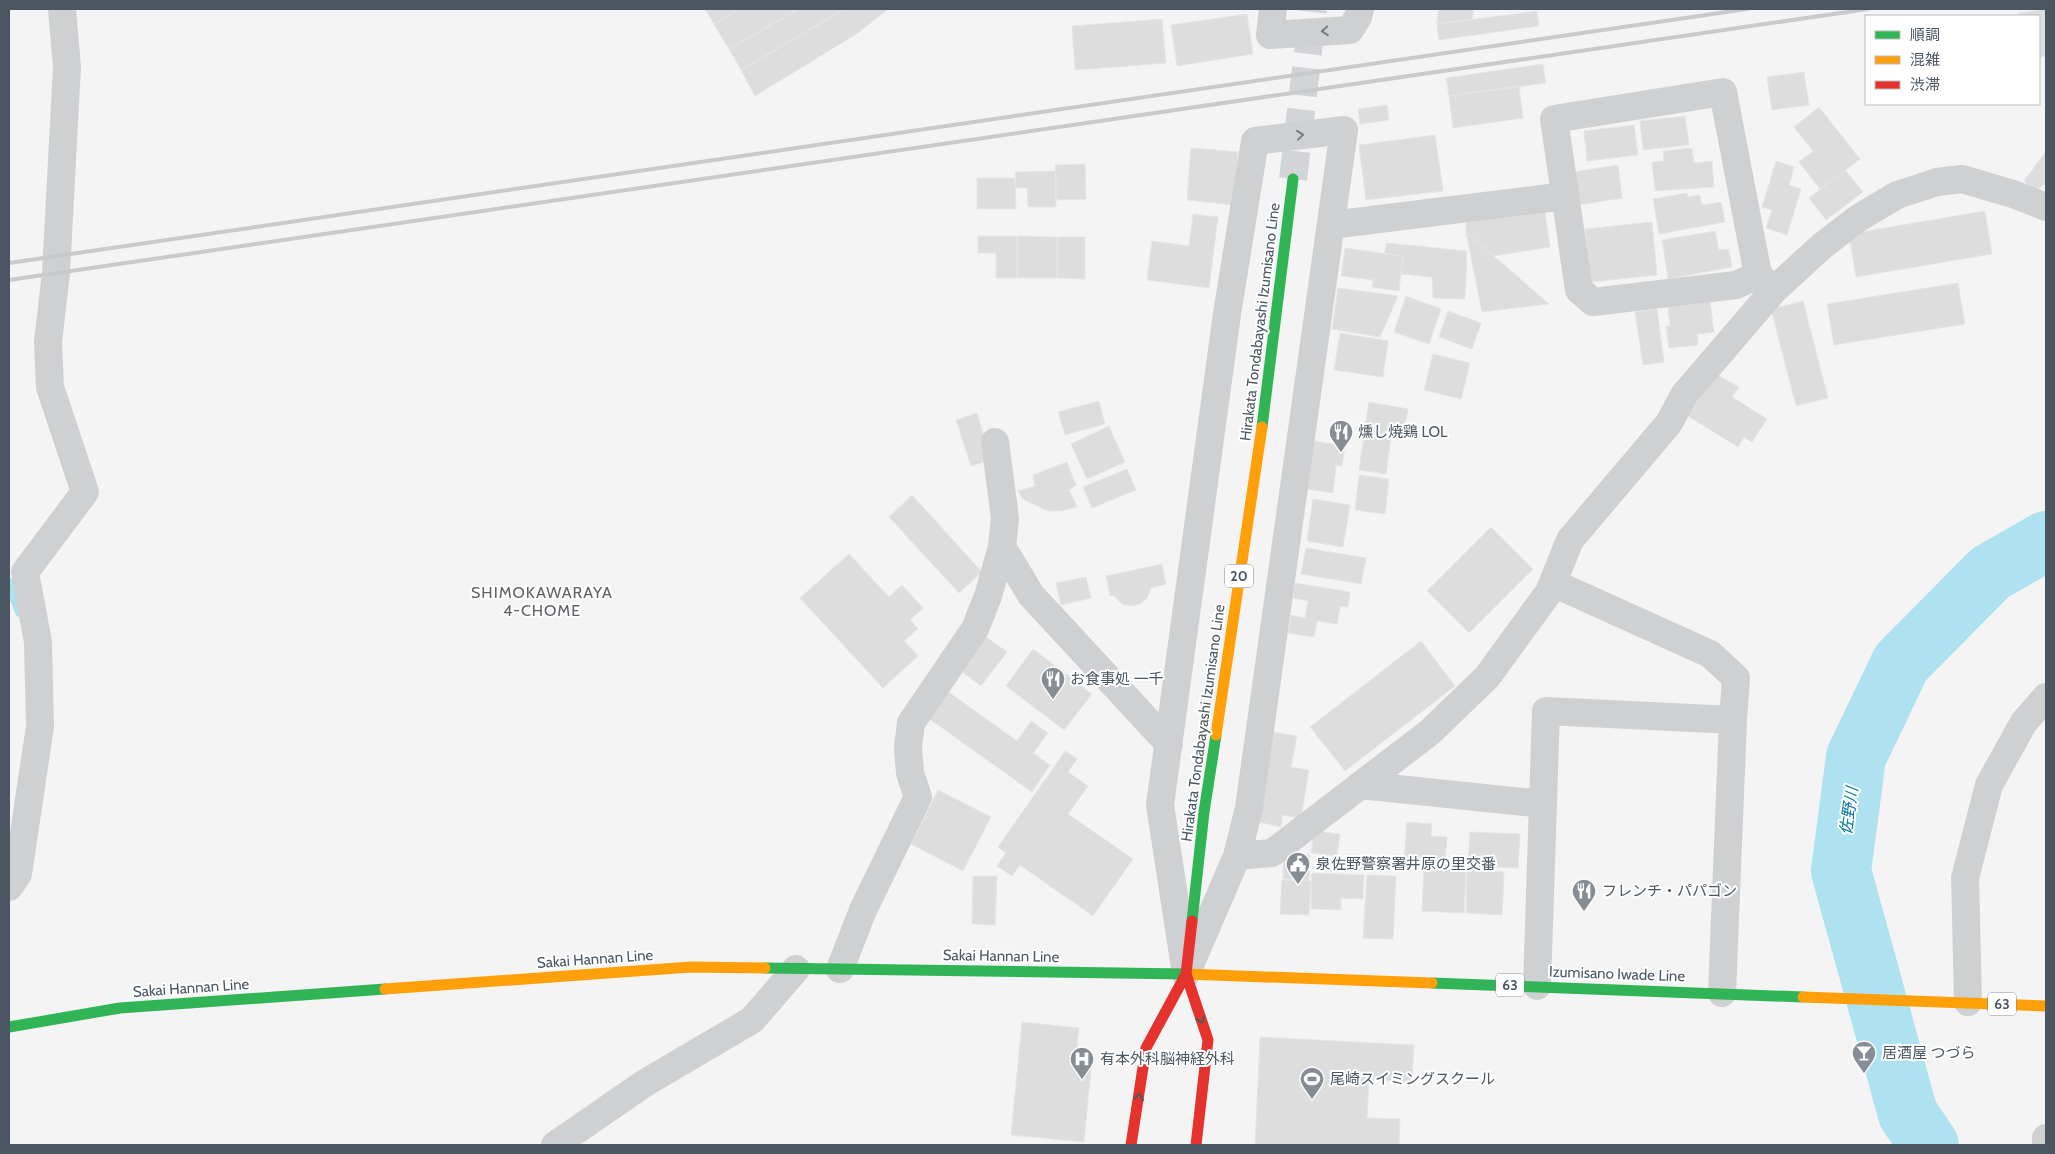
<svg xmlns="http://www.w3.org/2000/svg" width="2055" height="1154" font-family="Cabin,'Noto Sans JP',sans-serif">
	<rect width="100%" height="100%" fill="#f4f4f4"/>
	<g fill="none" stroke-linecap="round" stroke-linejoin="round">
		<path stroke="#aee2f0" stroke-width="10" d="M9,583L20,612"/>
		<path stroke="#aee2f0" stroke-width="60" d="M1929,1145L1908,1114L1841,871L1856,757L1901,663L1990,573L2046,541"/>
	</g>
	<path fill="#ddddde" stroke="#e5e6e7" d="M705,9H739L714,24Z
		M739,9H798L729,49L714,24Z
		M798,9H845L741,70L729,49Z
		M845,9H888L858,33L755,96L741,70Z
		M1439,9H1474L1472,19L1437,24Z
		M2046,9V56L2039,57V16H2019V13Z
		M1537,11L1539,26L1439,40L1437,24Z
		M1247,14L1253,54L1177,66L1171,25Z
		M1162,19L1166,63L1075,70L1072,26Z
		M1543,64L1546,83L1449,96L1446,78Z
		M1804,72L1809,105L1772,110L1767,77Z
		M1519,86L1523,118L1453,128L1449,96Z
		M1387,105L1389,120L1360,124L1358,109Z
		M1819,107L1860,159L1820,189L1799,162L1813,151L1794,127Z
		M1685,116L1689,145L1643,150L1640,121Z
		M1634,125L1638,155L1587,161L1584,131Z
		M1435,135L1443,191L1366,200L1359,145Z
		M1191,148L1238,152L1234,205L1187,200Z
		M1692,148L1694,163L1712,161L1714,187L1655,191L1652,162L1664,161L1663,151Z
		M2046,151V183L2035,191L2024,181Z
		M1776,161L1794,167L1789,185L1801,189L1787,235L1766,228L1772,210L1762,207Z
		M1085,164L1086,199L1056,200L1055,165Z
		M1618,165L1622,198L1579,205L1574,172Z
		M1845,170L1863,192L1826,220L1809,198Z
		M1056,171V207H1028L1027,188H1016L1015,172Z
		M977,178H1015L1016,209H977Z
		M1687,193L1688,197L1700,195L1702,205L1721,202L1725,222L1659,234L1653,199Z
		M1985,211L1992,254L1856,277L1849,234Z
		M1545,212L1550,247L1494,256L1466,232V222Z
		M1193,214L1218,217L1209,288L1147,280L1152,241L1189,246Z
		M1652,222L1657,275L1591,282L1585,229Z
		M1715,231L1719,250L1729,249L1732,267L1668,279L1662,240Z
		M1466,232L1494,256L1549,304L1482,312Z
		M978,236H1017V278H996V253H978Z
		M1017,236L1057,237V278H1017Z
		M1057,237H1085V279L1057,278Z
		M1387,243L1467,251L1465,299L1433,298L1432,277L1401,274L1403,256L1384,254Z
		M1345,248L1403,256L1399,291L1372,287L1373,280L1341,276Z
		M1958,283L1965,324L1834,345L1827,304Z
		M1338,288L1398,296L1380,337L1332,329Z
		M1406,296L1441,309L1429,344L1394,332Z
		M1803,301L1828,398L1796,406L1771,309Z
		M1710,302L1714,332L1697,334L1698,345L1669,348L1666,326H1670L1668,307Z
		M1657,309L1664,362L1643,365L1635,312Z
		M1448,311L1481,323L1472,349L1439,337Z
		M1340,333L1388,341L1383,377L1334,370Z
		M1433,354L1470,363L1461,399L1424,390Z
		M1714,373L1739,387L1732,397L1767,419L1752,442L1744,437L1738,447L1688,416Z
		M1099,401L1105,424L1065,435L1058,412Z
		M1369,402L1408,409L1403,438L1364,432Z
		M977,413L991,460L971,466L956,420Z
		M1109,426L1125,462L1087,479L1071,444Z
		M1364,435L1391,439L1386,474L1359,470Z
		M1314,441L1345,446L1342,466L1336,465L1333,493L1307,489Z
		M1067,462L1076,485L1069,490L1077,507L1062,511H1048L1024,500L1018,491L1035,486L1033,475Z
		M1127,469L1136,490L1092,508L1083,487Z
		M1359,475L1389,479L1385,514L1355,510Z
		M912,495L982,572L959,593L889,517Z
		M1313,499L1350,505L1343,547L1307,541Z
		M1491,527L1533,569L1469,633L1427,591Z
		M1306,548L1366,558L1361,584L1301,574Z
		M849,554L889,597L902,585L923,608L910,620L918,629L904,641L918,656L883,688L800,598Z
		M1162,564L1166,584L1151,588L1147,598L1140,604L1131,606L1122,604L1113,595L1110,596L1106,576Z
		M1086,577L1091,598L1061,605L1056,583Z
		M1295,583L1350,592L1348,607L1340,606L1337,624L1317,621L1314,637L1288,633L1291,615L1305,618L1308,601L1293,598Z
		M982,634L1007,652L981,686L957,668Z
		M1421,641L1455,686L1345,771L1310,727Z
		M1033,649L1092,694L1064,730L1006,686Z
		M943,688L1017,741L1031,721L1048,733L1033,753L1050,765L1032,792L924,715Z
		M1273,732L1297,736L1291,767L1309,770L1301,818L1282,815L1281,827L1258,822Z
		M1065,751L1077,759L1068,772L1088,786L1068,814L1133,859L1093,916L1020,865L1012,876L997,866L1006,853L998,847Z
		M938,790L991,817L963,871L911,844Z
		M1407,822L1432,824L1431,836L1447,837L1445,863L1404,860Z
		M1314,831L1340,834L1337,856L1311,853Z
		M1470,832L1520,834L1518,868L1468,866Z
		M1284,853L1310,855L1309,880L1283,879Z
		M1424,867L1466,869L1464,913L1422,911Z
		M1467,870L1504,872L1502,915L1466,913Z
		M1312,873L1364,875L1363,899L1341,898V910L1311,909Z
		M1367,875L1396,876L1393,939L1363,938Z
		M973,876H997L995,925L972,924Z
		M1282,880L1311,881L1309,915L1280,914Z
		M1022,1022L1079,1028L1076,1057L1092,1059L1084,1142L1011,1135Z
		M1260,1037L1414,1045L1412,1082L1369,1080L1367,1118L1400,1119L1399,1145H1255Z"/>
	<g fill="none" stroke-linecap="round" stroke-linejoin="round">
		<path stroke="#d2d4d7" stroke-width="28" stroke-dasharray="28 14" stroke-linecap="butt" d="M1293,179L1313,9"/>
		<path stroke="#ced0d2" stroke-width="28" d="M1273,9L1270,35L1350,30L1358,17L1360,9
			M1344,130L1249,808L1237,856L1186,974L1160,805L1227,314L1255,141Z
			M1331,225L1565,196
			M1758,275L1736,285L1593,302L1579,290L1554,119L1723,92L1758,275L1774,290
			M1002,547L1031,595L1169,744
			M1553,583L1710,654L1736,678L1733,720
			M1360,785L1543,804
			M1237,856L1272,853L1430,732L1487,677L1549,592L1570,540L1669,423L1684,395L1774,290L1822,246L1857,219L1897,195L1937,182L1962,179L2013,194L2046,207
			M9,887L18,874L40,726L38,642L25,572L85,492L50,387L48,342L56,273L67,67L62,9
			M840,969L863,910L918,797L910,773L908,747L911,723L975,629L988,596L1002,547L1005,518L995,442
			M1537,986L1546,711L1733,720L1722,993
			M1968,1002L1965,878L1989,785L2024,722L2046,697
			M2046,1138V1143
			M555,1145L645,1083L752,1020L796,969"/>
		<path stroke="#30b455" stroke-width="11" d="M1262,427L1293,179
			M1192,921L1204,812L1216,735
			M765,968L1186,974
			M1432,983L1803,997
			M9,1027L120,1008L385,989"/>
		<path stroke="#ff9f0a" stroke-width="11" d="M1216,735L1262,427
			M1186,974L1432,983
			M385,989L691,967L765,968
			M1803,997L2046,1006"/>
		<path stroke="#e5322d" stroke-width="11" d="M1186,974L1208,1040L1196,1145
			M1131,1145L1146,1048L1186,974L1192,921"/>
		<path stroke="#c9cacc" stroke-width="4" d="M9,263L1747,9
			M9,280L1868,9"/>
	</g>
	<defs><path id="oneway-chevron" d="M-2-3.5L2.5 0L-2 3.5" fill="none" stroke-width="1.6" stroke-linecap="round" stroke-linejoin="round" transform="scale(1.25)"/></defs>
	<g stroke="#727b83">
		<use href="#oneway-chevron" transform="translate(1325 31) rotate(176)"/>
		<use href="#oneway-chevron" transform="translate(1300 135) rotate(-7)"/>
	</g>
	<g stroke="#495b60">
		<use href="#oneway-chevron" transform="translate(1201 1020) rotate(72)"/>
		<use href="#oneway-chevron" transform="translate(1139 1097) rotate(-82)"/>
	</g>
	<defs>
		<symbol id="restaurant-pin" viewBox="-11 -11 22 30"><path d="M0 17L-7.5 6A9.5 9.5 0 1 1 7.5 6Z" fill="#868d94" stroke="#fff"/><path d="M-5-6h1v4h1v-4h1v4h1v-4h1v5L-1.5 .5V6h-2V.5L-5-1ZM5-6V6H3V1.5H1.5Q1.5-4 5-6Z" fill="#fff"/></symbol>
		<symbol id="civic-pin" viewBox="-11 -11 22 30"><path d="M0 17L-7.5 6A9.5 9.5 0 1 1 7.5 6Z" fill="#868d94" stroke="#fff"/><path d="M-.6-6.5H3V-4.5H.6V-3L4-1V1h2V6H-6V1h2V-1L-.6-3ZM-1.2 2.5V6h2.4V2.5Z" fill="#fff"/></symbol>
		<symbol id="bar-pin" viewBox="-11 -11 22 30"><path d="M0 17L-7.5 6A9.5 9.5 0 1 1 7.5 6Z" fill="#868d94" stroke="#fff"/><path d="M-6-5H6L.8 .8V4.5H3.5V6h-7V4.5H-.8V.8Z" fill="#fff"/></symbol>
		<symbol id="hospital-pin" viewBox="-11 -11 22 30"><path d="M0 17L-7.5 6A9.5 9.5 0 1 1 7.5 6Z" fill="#868d94" stroke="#fff"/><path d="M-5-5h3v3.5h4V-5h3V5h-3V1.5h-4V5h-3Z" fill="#fff"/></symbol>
		<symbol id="stadium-pin" viewBox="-11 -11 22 30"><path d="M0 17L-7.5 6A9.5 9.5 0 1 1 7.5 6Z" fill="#868d94" stroke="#fff"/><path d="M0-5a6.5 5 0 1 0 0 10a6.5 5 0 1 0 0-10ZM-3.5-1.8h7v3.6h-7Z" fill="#fff"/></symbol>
	</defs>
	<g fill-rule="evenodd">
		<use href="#restaurant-pin" x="1327" y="418" width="28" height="38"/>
		<use href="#restaurant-pin" x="1039" y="665" width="28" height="38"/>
		<use href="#civic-pin" x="1284" y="850" width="28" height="38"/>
		<use href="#restaurant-pin" x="1570" y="877" width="28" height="38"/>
		<use href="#bar-pin" x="1850" y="1039" width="28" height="38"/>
		<use href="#hospital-pin" x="1068" y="1045" width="28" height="38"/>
		<use href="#stadium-pin" x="1298" y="1065" width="28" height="38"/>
	</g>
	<g text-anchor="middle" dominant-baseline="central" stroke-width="4" stroke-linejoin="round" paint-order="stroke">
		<g fill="#fff" stroke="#808990" stroke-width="1">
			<rect x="1225" y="564.5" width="28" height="23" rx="4"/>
			<rect x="1496" y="973.5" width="28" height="23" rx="4"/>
			<rect x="1988" y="992.5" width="28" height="23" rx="4"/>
		</g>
		<g font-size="14" font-weight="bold" fill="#4a5661">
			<text x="1239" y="576">20</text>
			<text x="1510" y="985">63</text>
			<text x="2002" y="1004">63</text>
		</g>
		<g font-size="15" fill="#4a5661" stroke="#fff">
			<text transform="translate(1260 322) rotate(-83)">Hirakata Tondabayashi Izumisano Line</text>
			<text transform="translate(1203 723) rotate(-82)">Hirakata Tondabayashi Izumisano Line</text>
			<text transform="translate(1001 956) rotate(1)">Sakai Hannan Line</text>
			<text transform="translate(595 959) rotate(-4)">Sakai Hannan Line</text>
			<text transform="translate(1617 974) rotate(2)">Izumisano Iwade Line</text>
			<text transform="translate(191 988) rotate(-4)">Sakai Hannan Line</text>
		</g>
		<g font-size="15" fill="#4a5661" stroke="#fff" text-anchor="start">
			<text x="1358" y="432">燻し焼鶏 LOL</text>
			<text x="1070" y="679">お食事処 一千</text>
			<text x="1316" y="864">泉佐野警察署井原の里交番</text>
			<text x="1602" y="891">フレンチ・パパゴン</text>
			<text x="1882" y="1053">居酒屋 つづら</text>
			<text x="1100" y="1059">有本外科脳神経外科</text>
			<text x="1330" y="1079">尾崎スイミングスクール</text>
		</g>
		<g font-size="16" letter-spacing="1" fill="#5f6368" stroke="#fff">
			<text x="542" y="592">SHIMOKAWARAYA<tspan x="542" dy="18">4-CHOME</tspan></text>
		</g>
		<g font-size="16" font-style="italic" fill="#0c7c9b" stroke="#fff">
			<text transform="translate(1849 811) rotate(-82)">佐野川</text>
		</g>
	</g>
	<rect width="2055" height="1154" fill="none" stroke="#4a5661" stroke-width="20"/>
	<rect x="1865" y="15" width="175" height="90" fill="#ffffff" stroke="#b7bbc0"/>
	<rect x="1875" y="31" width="25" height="8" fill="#30b455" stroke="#b7bbc0"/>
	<text x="1910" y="40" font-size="15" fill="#4a5661">順調</text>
	<rect x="1875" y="56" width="25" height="8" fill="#ff9f0a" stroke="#b7bbc0"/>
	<text x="1910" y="65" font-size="15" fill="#4a5661">混雑</text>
	<rect x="1875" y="81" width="25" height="8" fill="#e5322d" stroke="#b7bbc0"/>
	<text x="1910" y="90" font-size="15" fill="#4a5661">渋滞</text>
</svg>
